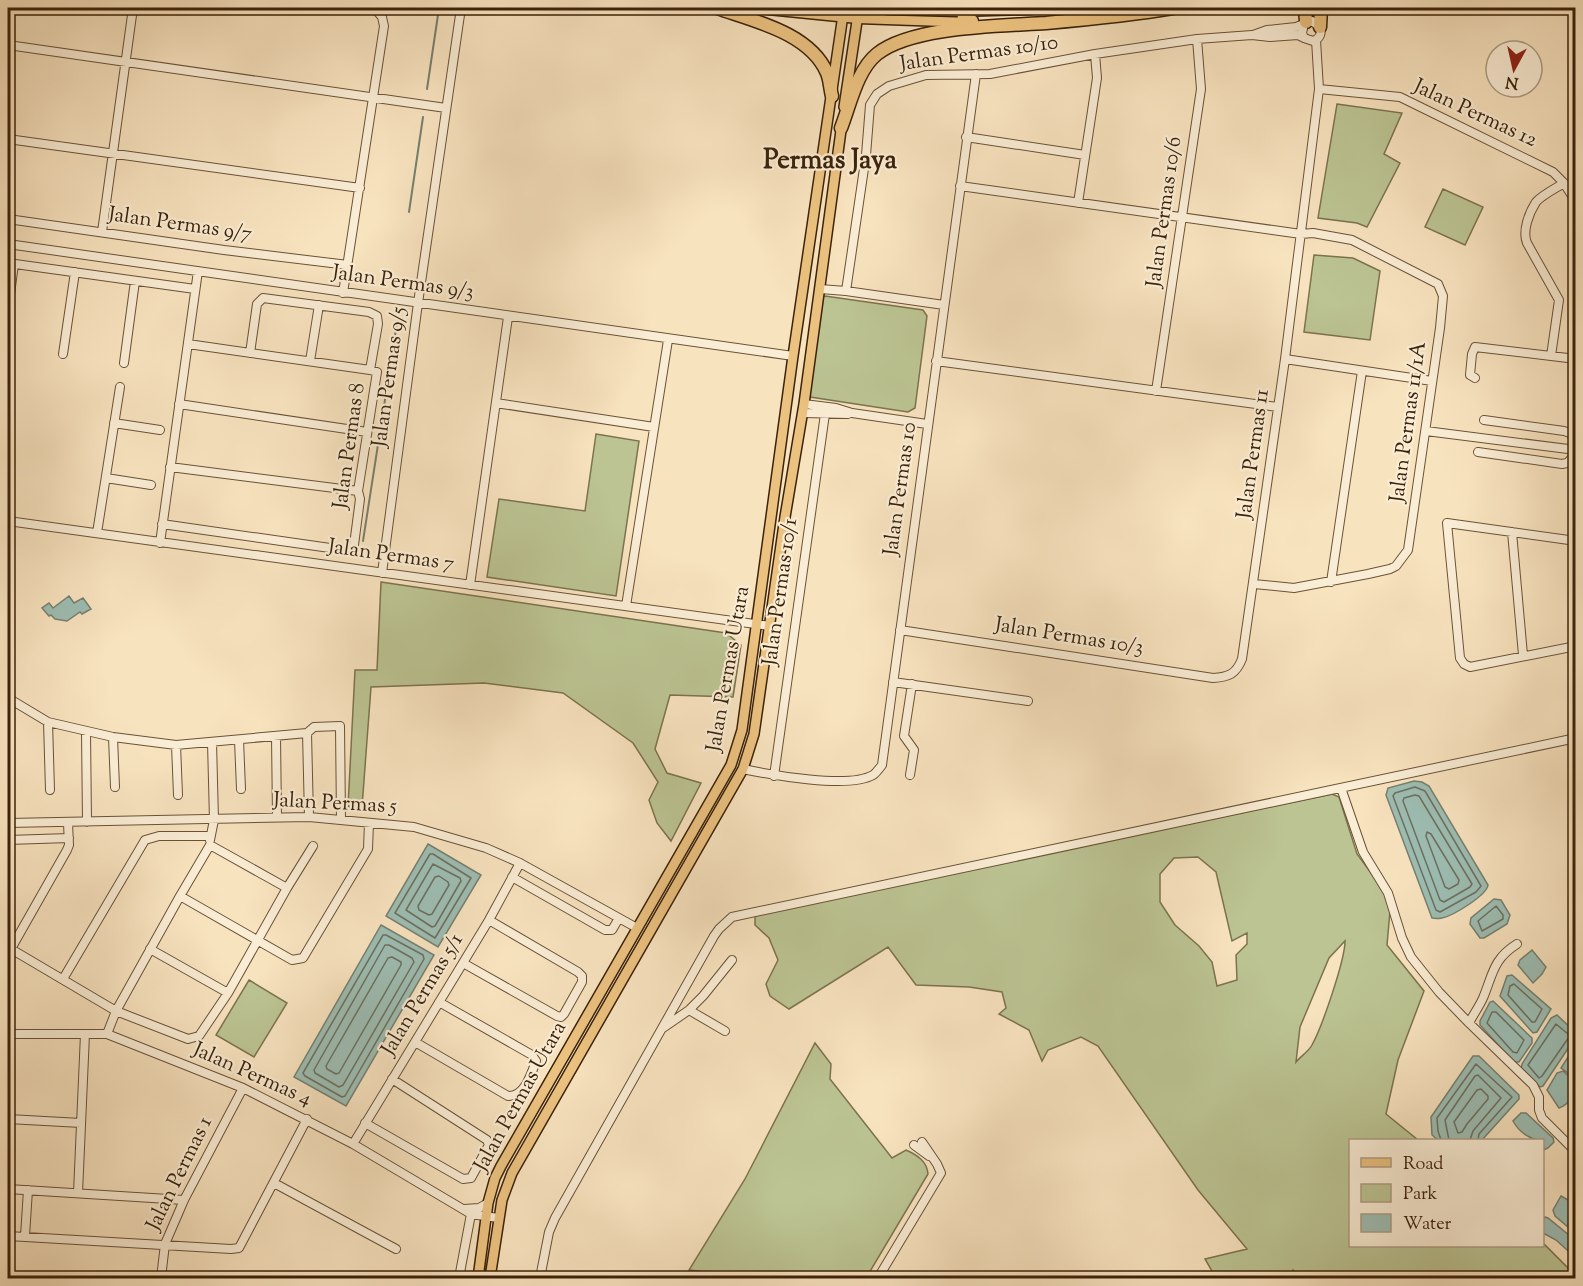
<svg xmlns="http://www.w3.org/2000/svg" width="1583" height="1286" font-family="'Sorts Mill Goudy',serif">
	<rect width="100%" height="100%" fill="#f8e3bf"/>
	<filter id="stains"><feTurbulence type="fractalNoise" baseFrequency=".00333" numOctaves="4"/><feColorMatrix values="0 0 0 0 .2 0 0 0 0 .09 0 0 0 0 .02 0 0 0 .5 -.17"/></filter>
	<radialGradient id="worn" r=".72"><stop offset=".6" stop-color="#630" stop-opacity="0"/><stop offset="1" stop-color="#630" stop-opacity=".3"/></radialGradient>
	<path fill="#bcc493" stroke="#7c734e" stroke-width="1.5" fill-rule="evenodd" d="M1337,104L1402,113L1384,154L1400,163L1367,227L1357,223L1318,218Z
		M1443,189L1483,207L1465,245L1425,227Z
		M1314,255L1353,258L1380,271L1370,340L1304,332Z
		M825,296L923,310L927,316L915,408L908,412L810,397L807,393L822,298Z
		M596,434L639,441L616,596L487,577L499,499L585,511Z
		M381,582L726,633L741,645L733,697L670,695L655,749L667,773L701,783L671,841L657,823L649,800L658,782L633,743L563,693L484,683L371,687L362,807H348L355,670H377Z
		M1332,794L1339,797L1357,854L1391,900L1387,945L1424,991L1398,1060L1386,1114L1418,1140H1350V1246H1542L1543,1243L1575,1275V1278H1302L1293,1270L1291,1274L1284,1275L1281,1278H1216L1205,1259L1247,1249L1198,1190L1098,1046L1081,1037L1048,1050L1042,1061L1029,1030L999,1014L1006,1008L1002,992L969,987L916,985L888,947L789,1009L770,996L766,984L778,960L769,938L755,925V914ZM1198,857L1216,872L1232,941L1247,933V944L1236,955L1237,980L1217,986L1212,962L1199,946L1175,925L1160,902V874L1174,858ZM1345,941C1345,960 1322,1027 1312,1045C1309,1051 1301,1056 1296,1062L1300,1027L1329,958Z
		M249,980L287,1003L254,1057L216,1035Z
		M815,1043L831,1064L830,1079L892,1158L906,1150C917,1155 927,1161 928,1174L869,1273L760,1277L689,1270L745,1179Z"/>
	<path fill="#9dbeb4" stroke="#768070" stroke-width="1.5" d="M69,596L74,603L83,598L91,609L82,614L80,612L67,621L55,619L51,615L49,616L42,608L49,603L53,608Z
		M1414,781L1422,782L1429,786L1488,885C1487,895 1453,916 1442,918C1440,919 1434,918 1432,918L1386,795L1388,788Z
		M428,844L481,875L438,947L386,916Z
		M1494,899L1501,900L1510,915L1507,924L1484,938H1480L1470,924L1471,918Z
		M381,925L434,955L346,1106L294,1077Z
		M1532,950L1546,967L1542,974L1533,983L1518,965L1520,960Z
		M1512,975L1551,1009L1537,1032L1533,1033L1500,996L1507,976Z
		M1493,1001L1532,1038V1043L1519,1062H1514L1480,1025V1021L1490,1002Z
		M1557,1015L1575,1032V1038L1543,1086L1540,1087L1521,1069L1522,1064L1551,1018Z
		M1575,1046V1078L1561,1068Z
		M1473,1056H1479L1519,1095V1099L1482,1140H1438L1432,1135L1431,1117Z
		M1563,1071L1575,1082C1576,1093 1570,1104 1559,1108L1547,1090L1557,1073Z
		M1521,1113H1526L1553,1138L1554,1142L1548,1148L1544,1150L1542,1140C1530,1140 1519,1132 1513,1121Z
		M1561,1196L1575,1204V1233L1555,1216L1553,1210Z
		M1545,1217L1548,1218L1575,1240V1257L1556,1240L1543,1233V1221Z"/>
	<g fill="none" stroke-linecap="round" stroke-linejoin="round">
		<path stroke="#6c705f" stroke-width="1.5" d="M1415,787L1425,791L1481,886L1476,892L1440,912L1436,910L1393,796L1395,793Z
			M1415,795L1419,796L1472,884L1470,887L1444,902L1440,900L1403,801L1404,798Z
			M1427,832L1431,834L1459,880L1458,884L1449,889L1445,887L1426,836Z
			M430,854H433L471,878L435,938L395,913Z
			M433,864L460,878L461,881L435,926L432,927L406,910Z
			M439,876L448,882L449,885L432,914L429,915L419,910L418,906L435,877Z
			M1496,906L1503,915V919L1482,931L1478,921Z
			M383,935H386L423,955L424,959L345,1096L342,1097L305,1076L303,1073Z
			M385,945H389L412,958L414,962L343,1085L339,1087L315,1073L314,1070Z
			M392,957L401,962V965L339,1073L336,1074L327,1069L326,1066L388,958Z
			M1514,984L1542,1009L1535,1022H1532L1508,995L1510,986Z
			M1492,1012H1496L1524,1040L1517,1053L1513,1052L1487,1023Z
			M1556,1024L1568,1034L1569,1037L1542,1076L1539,1078L1528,1065Z
			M1481,1089L1488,1096V1099L1467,1124L1462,1132L1458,1133L1454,1122L1477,1090Z
			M1441,1140L1438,1131L1437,1118L1476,1064L1512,1097L1479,1134L1478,1140
			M1449,1140L1445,1120L1475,1076L1478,1075L1501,1098L1473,1131L1470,1140"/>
		<path stroke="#768070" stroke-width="2" d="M427,89L439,8
			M409,212L423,117
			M363,541L398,316"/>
		<defs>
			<path id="minor" d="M1253,35L1267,30L1296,27L1312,21L1320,27C1322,33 1320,39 1313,41L1304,38L1302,33L1304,24
				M8,45L446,108
				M1319,89L1400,97L1553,172L1564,183L1576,202
				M966,137L1085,155
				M8,139L360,188
				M960,186L1301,234L1313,233L1352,240L1438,284L1443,296L1440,328L1408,550L1396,566L1390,569L1368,574L1294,588L1254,584
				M1078,203L1097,78L1095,54
				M8,219L224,250L348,265
				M102,232L133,8
				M8,244L793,356
				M8,263L195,289
				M820,289L846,291L944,305
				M846,291L866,155L870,105L877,94L889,86L926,75L990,74L1095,54L1197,39L1252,35L1270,37L1298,35L1304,38
				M343,293L384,26L382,17L376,10L359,8
				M8,309L14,264
				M250,353L257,304L263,298L369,312L377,316L378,324L370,370
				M63,354L75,272
				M1551,356L1559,300L1527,243C1522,231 1529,213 1536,202C1542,195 1556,188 1564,183
				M1285,359L1432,381
				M310,361L319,305
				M936,361L1278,407
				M124,363L135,281
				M1475,378L1470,375L1472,354L1475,347L1576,359
				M1156,391L1201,89L1197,39
				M496,403L654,427
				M179,404L367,432
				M804,404L836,408L852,413L927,424
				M803,413L848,414
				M1484,420L1564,431L1570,433L1576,442
				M114,423L160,430
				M1426,431L1576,450
				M1478,452L1562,464L1567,463L1576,454
				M170,467L358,491
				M106,478L151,485
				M8,521L770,626
				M162,524L344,550L351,549L354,545L360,499L358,491L377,372L370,370L188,344
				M1512,532L1523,655
				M97,533L120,387
				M1576,541L1447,523L1460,658L1464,664L1470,667L1576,646
				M160,543L198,271
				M382,573L418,303L461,8
				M1331,582L1362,371
				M470,585L508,317
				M626,606L668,340
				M900,630L1213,678C1229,677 1236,674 1242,659L1285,359L1319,89L1316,40
				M893,682L1028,701
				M8,698L48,722L113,737L176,745L307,733
				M48,722L50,790
				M86,731L87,822
				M307,733L314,727L340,726L341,820
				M307,733L309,817
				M276,736L277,817
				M113,737L115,787
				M239,740L241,789
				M176,745L178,795
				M743,769C771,775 849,789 873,775C876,773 879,769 882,765L976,74
				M910,775L914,750L904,736L912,684
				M774,776L825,414
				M1341,788L1363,852L1388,893L1402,938L1411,957L1439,992L1469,1023L1533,1085L1539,1097V1110L1542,1118L1576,1152
				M8,823L309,817L414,827L486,848L520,863L637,928
				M8,840L69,838
				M210,840L214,820L212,742
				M210,845L287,888
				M512,877L605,930H612L619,918
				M180,896L292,960L303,958L368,849L369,823
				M11,949L116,1011L188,1039L199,1036L228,993L287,888L313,846
				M150,949L228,993
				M8,954L67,850L69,845L68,823
				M463,963L557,1016L561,1017L564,1014L582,982V976L578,972L489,920
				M63,979L145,840L159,836H209
				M689,1010L725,1031
				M1469,1023C1473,1015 1479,1007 1483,998C1493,974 1493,959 1517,944
				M663,1028L689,1010L703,996L732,960
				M8,1034H107L243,1088L353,1144L471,1214L498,1218
				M107,1034L116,1011L180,896L210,845
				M415,1042L508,1096C524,1097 531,1075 536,1061L532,1055L439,1002
				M8,1119L81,1123
				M365,1123L463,1179L471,1178L489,1145L487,1140L392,1079
				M353,1144L489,920L520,863
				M914,1145L929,1156
				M274,1183L396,1249
				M8,1189L184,1200
				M78,1193L85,1034
				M464,1209L479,1208L488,1203
				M8,1236L231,1249L239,1248L307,1119
				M25,1236L28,1190
				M161,1278L165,1244L184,1200L243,1088
				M459,1278L471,1214
				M540,1278L549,1232L555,1218L714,936L719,929L732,917L1576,738
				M878,1278L941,1173L937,1164L922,1142"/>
			<path id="major" d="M844,107L859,8
				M478,1278L488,1203L495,1178L501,1166L731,765L742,730L793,356L844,8
				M490,1278L502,1200L512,1173L743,769L754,734L785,517L804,404L842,123"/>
			<path id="highway" d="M717,8C754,21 810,33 827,73C830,80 830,89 832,96
				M768,8L858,17L972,21
				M1305,8L1306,22
				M958,10L1031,8
				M1320,27L1321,8
				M841,128C850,105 857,70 877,54C912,26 1001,26 1046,23C1089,19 1131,15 1173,8"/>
		</defs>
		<use href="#minor" stroke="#6a5237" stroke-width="10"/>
		<use href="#major" stroke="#3b220a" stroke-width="12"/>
		<use href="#highway" stroke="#3b220a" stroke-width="15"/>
		<use href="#minor" stroke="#faedd5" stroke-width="8"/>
		<use href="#major" stroke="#ecc280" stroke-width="9"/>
		<use href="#highway" stroke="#ecc280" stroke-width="12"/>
		<defs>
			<path id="highway-bridge" d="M886,8L958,10"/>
		</defs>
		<use href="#highway-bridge" stroke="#3b220a" stroke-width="15" stroke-linecap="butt"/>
		<use href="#highway-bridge" stroke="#ecc280" stroke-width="12"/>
	</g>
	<g text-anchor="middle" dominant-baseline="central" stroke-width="4.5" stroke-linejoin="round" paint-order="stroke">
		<g font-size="21" fill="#3b220a" stroke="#faedd5">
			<text transform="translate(979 54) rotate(-8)">Jalan Permas 10/10</text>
			<text transform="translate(1475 114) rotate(25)">Jalan Permas 12</text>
			<text transform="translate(1165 212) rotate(-82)">Jalan Permas 10/6</text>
			<text transform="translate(180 225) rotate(8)">Jalan Permas 9/7</text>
			<text transform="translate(403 283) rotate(8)">Jalan Permas 9/3</text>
			<text transform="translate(390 377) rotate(-82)">Jalan Permas 9/5</text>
			<text transform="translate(1409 422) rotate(-82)">Jalan Permas 11/1A</text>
			<text transform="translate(350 446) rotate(-82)">Jalan Permas 8</text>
			<text transform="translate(1254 454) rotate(-82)">Jalan Permas 11</text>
			<text transform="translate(901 489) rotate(-82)">Jalan Permas 10</text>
			<text transform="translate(391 556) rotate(8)">Jalan Permas 7</text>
			<text transform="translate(781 592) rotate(-82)">Jalan Permas 10/1</text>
			<text transform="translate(1069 637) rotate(9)">Jalan Permas 10/3</text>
			<text transform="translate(729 669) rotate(-80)">Jalan Permas Utara</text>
			<text transform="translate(335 804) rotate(3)">Jalan Permas 5</text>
			<text transform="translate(423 995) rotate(-59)">Jalan Permas 5/1</text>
			<text transform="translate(252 1075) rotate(24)">Jalan Permas 4</text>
			<text transform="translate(521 1097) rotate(-61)">Jalan Permas Utara</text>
			<text transform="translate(180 1174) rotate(-64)">Jalan Permas 1</text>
		</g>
		<g font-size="27" font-weight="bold" fill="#3b220a" stroke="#faedd5">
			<text x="830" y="161">Permas Jaya</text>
		</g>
	</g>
	<rect width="1583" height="1286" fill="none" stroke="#f8e3bf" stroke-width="30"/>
	<rect x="9" y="9" width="1565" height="1268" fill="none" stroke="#3b220a" stroke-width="3"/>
	<rect x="15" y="15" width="1553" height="1256" fill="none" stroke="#3b220a" stroke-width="1.5"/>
	<rect x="1349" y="1139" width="195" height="108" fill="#faedd5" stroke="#ae9c84" stroke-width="1.5"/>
	<rect x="1361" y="1158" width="30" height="9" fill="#ecc280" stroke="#ae9c84" stroke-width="1.5"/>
	<text x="1403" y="1169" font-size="18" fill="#3b220a">Road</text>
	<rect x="1361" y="1184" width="30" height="18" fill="#bcc493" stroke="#ae9c84" stroke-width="1.5"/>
	<text x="1403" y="1199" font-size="18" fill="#3b220a">Park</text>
	<rect x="1361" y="1214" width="30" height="18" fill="#9dbeb4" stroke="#ae9c84" stroke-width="1.5"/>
	<text x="1403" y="1229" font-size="18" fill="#3b220a">Water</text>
	<g transform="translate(1514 69) rotate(188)"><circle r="28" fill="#faedd5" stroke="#ae9c84" stroke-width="1.5"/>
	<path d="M0-4.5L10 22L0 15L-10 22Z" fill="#8f2418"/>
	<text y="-9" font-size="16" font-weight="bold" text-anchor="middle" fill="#3b220a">N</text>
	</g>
	<rect width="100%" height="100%" filter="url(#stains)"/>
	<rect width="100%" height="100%" fill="url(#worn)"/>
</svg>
